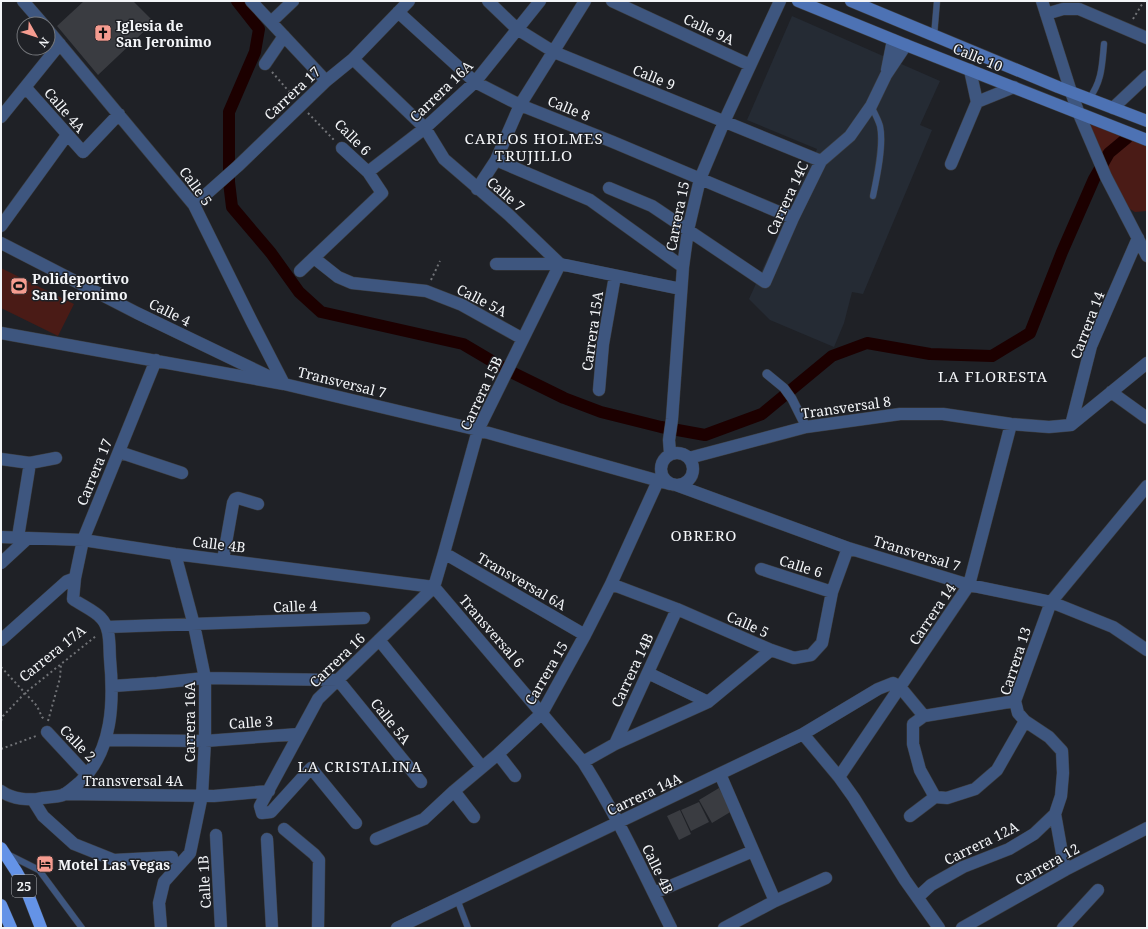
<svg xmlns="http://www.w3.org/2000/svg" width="1148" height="929" font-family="'Noto Serif',serif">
	<rect width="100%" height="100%" fill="#1f2126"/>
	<path fill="#252b34" d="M792,16L940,81L920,125L932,130L863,294L852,292L844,323L834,347L770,320L749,299L817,149L747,120Z"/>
	<path fill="#4a1b16" d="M1085,119L1147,143V211L1135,212L1130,209L1111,179Z
		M1,268L74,304L58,336L1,308Z"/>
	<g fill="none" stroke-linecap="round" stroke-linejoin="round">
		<path stroke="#1c0000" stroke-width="12" d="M237,1L259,29L255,52L229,112V182L232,207L271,253L299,292L321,312L463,344L507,370L564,398L601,412L661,427L705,435L762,414L832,356L867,343L930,354L992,356L1030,333L1062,252L1094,179L1109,153L1127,138"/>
	</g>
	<path fill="#3a3c41" d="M84,1H133L154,22L98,75L57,26Z
		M719,788L732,811L712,823L699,800Z
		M699,802L709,822L691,831L681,810Z
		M680,810L691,834L679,840L667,816Z"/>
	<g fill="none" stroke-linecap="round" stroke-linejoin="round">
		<defs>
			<path id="service" d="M934,36L937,1
				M1089,99C1102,81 1102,66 1104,44
				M871,106C874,112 878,119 880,126C884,144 877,177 873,196
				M9,855L39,870L82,928
				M457,899L468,928"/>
			<path id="pedestrian" d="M767,374L784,388L792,399L806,427"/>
			<path id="minor" d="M23,1L43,24
				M251,1L326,81
				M488,1L517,29L554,52L821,161
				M612,1L750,65
				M1042,1L1071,92L1079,114L1106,177L1147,256
				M398,12L475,82L520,105L613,142L793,218
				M1046,14L1063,9H1079L1147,38
				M271,22L293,1
				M48,30L194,205L252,322L284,384
				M353,59L425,128L444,159L509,215L560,264L478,430L444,553L434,587L318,699L260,806L262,813L271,812L311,768L356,823
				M265,64L284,36
				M887,70L893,40
				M26,88L83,152L119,114
				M977,102L1014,87
				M1113,108L1147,76
				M1,117L60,44
				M496,160L590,200L683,267
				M951,164L977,102L970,70
				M368,172L425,128L475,82L540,1
				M609,188L652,206L765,282L793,218L821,161L850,136L871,106L886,75L906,45
				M477,189L496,160L520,105L585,1
				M194,205L238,166L326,81L353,59L409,1
				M1,226L67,135
				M1,243L137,313L270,377
				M314,258L338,277L352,283L426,291L462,305L523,339
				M496,264H560L681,289
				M300,271L382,193L368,172L342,148
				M1,333L284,384L478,430L670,484
				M599,390L603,344L615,276
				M1111,392L1147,418
				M1071,425L1091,346L1138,238
				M1071,425L1147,363
				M119,452L182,473
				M661 469a16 16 0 1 1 32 0a16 16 0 1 1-32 0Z
				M670,453L669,440L672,419L683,267L688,230L700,179L724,122L780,1
				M689,458L806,427L900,414H943L1011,424L1049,427L1071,425
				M1,459L30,463L56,458
				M676,485L848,548L969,585L1051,602L1113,627L1147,650
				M1,537L83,540L175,554L434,587
				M18,537L30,463
				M444,553L585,635
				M223,560L233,503L235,499L238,498L258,504
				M1,563L28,538
				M761,569L832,592
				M611,584L677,609L771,650L794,658L811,655L822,643L832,592L848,548
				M434,587L583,762C617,815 643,872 671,928
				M107,627L364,618
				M1,640L67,581L75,578
				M379,640L482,767
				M648,673L708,702
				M338,680L421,782
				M113,686L157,683L205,678L338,680
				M1025,721L1049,737L1062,751L1063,773L1061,796L1055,814L1065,870
				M47,732L87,775
				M803,734L839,777L854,798L905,880L939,928
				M105,740L205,741L299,734
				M615,744L677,609
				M498,754L515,776
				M583,762L615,744L708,702L771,650
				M720,774L775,901
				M839,777L969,585L1011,424
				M1,791C12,799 29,801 42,798C49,797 57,797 63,795C69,792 75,786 80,782C113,751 114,701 110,659C109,646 111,628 101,618C95,611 81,605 73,599L75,578L83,540L156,360
				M454,791L474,817
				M64,794L214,796L269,791
				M935,797L920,770L913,744V724L924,716L1015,701
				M33,800L43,816L74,844L114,860L172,857
				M910,816L935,797L947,798L975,789L997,770L1025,721L1018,713L1015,701L1051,602L1147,486
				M284,829L314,854L319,860L318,928
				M216,835L221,928
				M267,839L272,928
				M376,839L424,819L454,791L498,754L542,713L585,635L611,584L658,481
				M654,893L753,851
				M918,897L931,885L963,867L1009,849L1034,834L1055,814
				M161,928L159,903L164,882L190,853L202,795L205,741V678L194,625L175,554
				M397,928L803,734L878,689L893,683L900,687L924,716
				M724,928L775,901L826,878
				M962,928L1065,870L1147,828
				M1063,928L1098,890"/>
			<path id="secondary" d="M798,1L906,45L1147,140
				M851,1L1058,87L1147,121"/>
			<path id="trunk" d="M1,848L16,871L26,889L41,928
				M1,905L11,928"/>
		</defs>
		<use href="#service" stroke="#3d3f43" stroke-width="7"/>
		<use href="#pedestrian" stroke="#3d3f43" stroke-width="10"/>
		<use href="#minor" stroke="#3d3f43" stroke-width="13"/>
		<use href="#secondary" stroke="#3d3f43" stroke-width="13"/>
		<use href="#trunk" stroke="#3d3f43" stroke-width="13"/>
		<path stroke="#717377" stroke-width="2" stroke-dasharray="2 3" stroke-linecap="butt" d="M1133,19L1144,1
			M272,72L293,96
			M308,113L334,140
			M431,280L440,261
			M1,667L37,706L42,717L45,720
			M1,721L3,716L25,693L96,636
			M48,721L60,678L61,664
			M1,749L36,736"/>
		<use href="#service" stroke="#3e567f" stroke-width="6"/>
		<use href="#pedestrian" stroke="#3e567f" stroke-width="9"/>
		<use href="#minor" stroke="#3e567f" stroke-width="12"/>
		<use href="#secondary" stroke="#4d72b4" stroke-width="12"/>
		<use href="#trunk" stroke="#6493e7" stroke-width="12"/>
	</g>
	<defs>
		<symbol id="church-square" viewBox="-11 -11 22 22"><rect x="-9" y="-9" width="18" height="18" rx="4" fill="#f59c90" stroke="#1f2126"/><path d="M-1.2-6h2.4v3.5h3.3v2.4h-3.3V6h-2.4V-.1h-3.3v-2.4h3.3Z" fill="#111"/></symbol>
		<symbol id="stadium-square" viewBox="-11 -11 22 22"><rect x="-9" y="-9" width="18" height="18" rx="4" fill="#f59c90" stroke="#1f2126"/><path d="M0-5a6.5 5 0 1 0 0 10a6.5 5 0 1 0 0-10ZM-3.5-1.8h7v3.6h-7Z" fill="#111"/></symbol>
		<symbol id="hotel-square" viewBox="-11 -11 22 22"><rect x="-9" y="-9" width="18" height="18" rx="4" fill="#f59c90" stroke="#1f2126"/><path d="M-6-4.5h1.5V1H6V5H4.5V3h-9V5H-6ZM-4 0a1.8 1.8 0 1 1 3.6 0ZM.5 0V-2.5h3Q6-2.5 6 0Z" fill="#111"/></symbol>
	</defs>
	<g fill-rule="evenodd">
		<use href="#church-square" x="93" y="23" width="20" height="20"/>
		<use href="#stadium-square" x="9" y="276" width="20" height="20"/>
		<use href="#hotel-square" x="35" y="854" width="20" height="20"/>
	</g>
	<g text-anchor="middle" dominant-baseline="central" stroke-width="3" stroke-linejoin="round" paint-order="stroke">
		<rect fill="#1f2126" stroke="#b3b5b9" stroke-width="1" x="12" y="875" width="24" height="22" rx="3"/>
		<g font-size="13" font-weight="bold" fill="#f3f5f8">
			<text x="24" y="886">25</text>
		</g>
		<g font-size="14" font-weight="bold" fill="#f3f5f8" stroke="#1f2126" text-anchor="start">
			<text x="116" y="25">Iglesia de<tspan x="116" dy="16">San Jeronimo</tspan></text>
			<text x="32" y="278">Polideportivo<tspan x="32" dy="16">San Jeronimo</tspan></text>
			<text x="58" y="864">Motel Las Vegas</text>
		</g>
		<g font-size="14" fill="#f3f5f8" stroke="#1f2126">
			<text transform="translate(709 29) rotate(25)">Calle 9A</text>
			<text transform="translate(978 57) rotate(22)">Calle 10</text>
			<text transform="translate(654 77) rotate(22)">Calle 9</text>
			<text transform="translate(441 91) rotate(-44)">Carrera 16A</text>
			<text transform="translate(292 93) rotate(-43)">Carrera 17</text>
			<text transform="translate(569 108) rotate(22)">Calle 8</text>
			<text transform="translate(65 110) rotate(49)">Calle 4A</text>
			<text transform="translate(353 137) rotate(45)">Calle 6</text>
			<text transform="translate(196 186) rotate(54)">Calle 5</text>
			<text transform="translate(506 194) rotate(41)">Calle 7</text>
			<text transform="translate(787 198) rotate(-65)">Carrera 14C</text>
			<text transform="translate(677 216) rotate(-79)">Carrera 15</text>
			<text transform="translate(482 300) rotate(27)">Calle 5A</text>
			<text transform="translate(170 312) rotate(26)">Calle 4</text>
			<text transform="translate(1087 325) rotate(-69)">Carrera 14</text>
			<text transform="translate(592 331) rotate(-82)">Carrera 15A</text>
			<text transform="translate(342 382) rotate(14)">Transversal 7</text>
			<text transform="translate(481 393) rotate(-65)">Carrera 15B</text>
			<text transform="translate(846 407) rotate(-8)">Transversal 8</text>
			<text transform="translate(94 472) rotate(-68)">Carrera 17</text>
			<text transform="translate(219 544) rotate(7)">Calle 4B</text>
			<text transform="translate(917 553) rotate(17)">Transversal 7</text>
			<text transform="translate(801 566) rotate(17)">Calle 6</text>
			<text transform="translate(522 581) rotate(30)">Transversal 6A</text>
			<text transform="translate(295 606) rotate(-2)">Calle 4</text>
			<text transform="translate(932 614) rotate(-56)">Carrera 14</text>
			<text transform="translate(748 624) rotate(24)">Calle 5</text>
			<text transform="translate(492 631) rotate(49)">Transversal 6</text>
			<text transform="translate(52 653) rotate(-39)">Carrera 17A</text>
			<text transform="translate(337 660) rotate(-44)">Carrera 16</text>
			<text transform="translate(1015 661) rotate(-72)">Carrera 13</text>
			<text transform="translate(632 670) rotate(-65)">Carrera 14B</text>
			<text transform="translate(546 673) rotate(-60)">Carrera 15</text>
			<text transform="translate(391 721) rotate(51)">Calle 5A</text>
			<text transform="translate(189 722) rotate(-90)">Carrera 16A</text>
			<text transform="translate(251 722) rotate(-4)">Calle 3</text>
			<text transform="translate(78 743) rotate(46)">Calle 2</text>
			<text x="133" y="780">Transversal 4A</text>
			<text transform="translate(644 794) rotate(-25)">Carrera 14A</text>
			<text transform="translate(981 843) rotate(-26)">Carrera 12A</text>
			<text transform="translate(1047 864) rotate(-29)">Carrera 12</text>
			<text transform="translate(658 869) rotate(64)">Calle 4B</text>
			<text transform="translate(204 882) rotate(-93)">Calle 1B</text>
		</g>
		<g font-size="15" letter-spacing="1" fill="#f3f5f8" stroke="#1f2126">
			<text x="534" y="138">CARLOS HOLMES<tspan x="534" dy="17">TRUJILLO</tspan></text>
			<text x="993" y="376">LA FLORESTA</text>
			<text x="704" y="535">OBRERO</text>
			<text x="360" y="766">LA CRISTALINA</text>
		</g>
	</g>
	<rect width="1148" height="929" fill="none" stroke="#f3f5f8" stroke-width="4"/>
	<g transform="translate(36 36) rotate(129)"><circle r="19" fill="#1f2126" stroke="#74767a"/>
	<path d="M0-3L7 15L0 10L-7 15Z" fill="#f59c90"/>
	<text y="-6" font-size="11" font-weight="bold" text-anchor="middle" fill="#f3f5f8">N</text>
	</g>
</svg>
